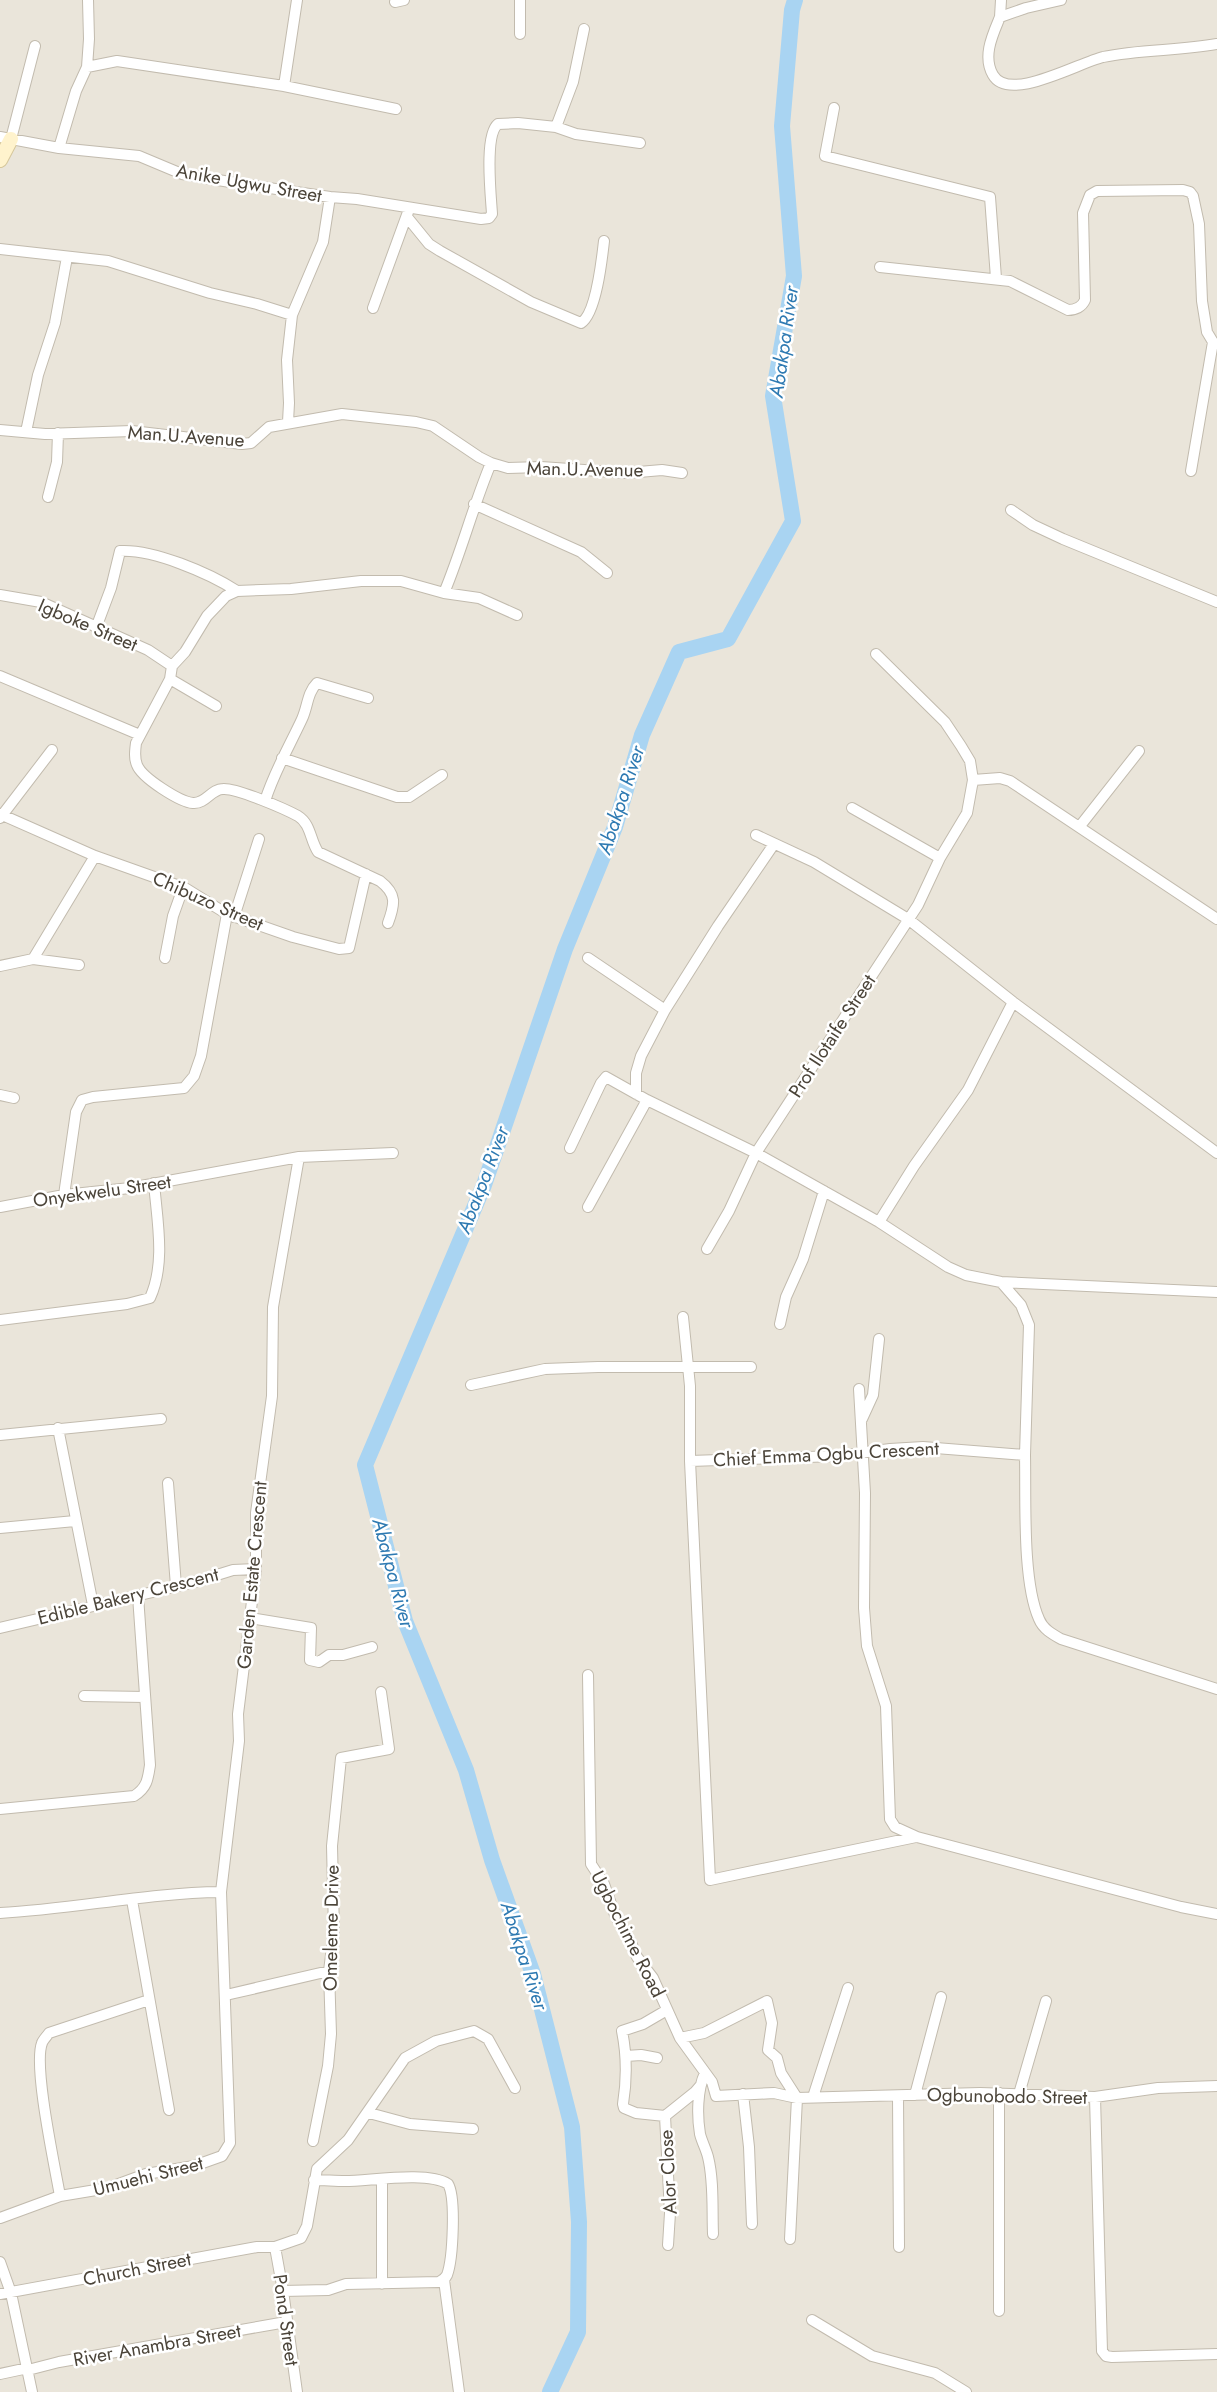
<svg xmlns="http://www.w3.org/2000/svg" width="1217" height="2392" font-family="Jost,sans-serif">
	<rect width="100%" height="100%" fill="#f6f3ec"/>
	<path fill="#eae5da" d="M0,0H1217V2392H0Z"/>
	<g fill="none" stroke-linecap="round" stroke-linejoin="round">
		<path stroke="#a9d4f2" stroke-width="16" d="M550,2392L578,2332L579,2222L572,2127L533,1974L492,1860L466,1770L405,1621L365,1465L484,1185L565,949L615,827L642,735L679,652L728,639L793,521L773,396L794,276L782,126L792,10L795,0"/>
		<defs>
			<path id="street" d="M520,0V34
				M1061,0L1026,8L1000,17C993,34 982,56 993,75C1009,103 1078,63 1103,57C1140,49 1180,51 1217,44
				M395,2L404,0
				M1000,17L1001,0
				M87,67L117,61L284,86L297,0
				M284,86L396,109
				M834,108L825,156L990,197L996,278
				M556,127L576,134L640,143
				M0,137L59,148L139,156L182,174L242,184L330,197L357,199L481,219L489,218L492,214C491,196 484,135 498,124L518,123L556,127L573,82L584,29
				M11,139L35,46
				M59,148L76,91L87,67L89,39L88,0
				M407,217L429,244L440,251L531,302L581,323C596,314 602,259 604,241
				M0,249L108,261L210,293L257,304L292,315
				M880,267L1010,281L1068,310C1075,310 1082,307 1085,300L1083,213L1090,195L1097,191L1183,190L1190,192L1193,196L1199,224L1202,301L1207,332L1213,342L1217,344
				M373,308L408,212
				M288,422L289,403L287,360L292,315L323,242L330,197
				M0,430L45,434L132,431L242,444L251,443L269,427L342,414L416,422L433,426L479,457L491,463L508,468L541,467L627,473L662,470L682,473
				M26,432L38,375L55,323L67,257
				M1191,471L1213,342
				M48,497L57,462L58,433
				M474,504L581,552L607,573
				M1011,510L1033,525L1063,539L1217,602
				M444,593C462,550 473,506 491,463
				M0,595L41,602L148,650L172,666
				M96,628L111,588L120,551C153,549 209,573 237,591
				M172,666L170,679L136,743C135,751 134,758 137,765C142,778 180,802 193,803C206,804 211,789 223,789C237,788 285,809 298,816C311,824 310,840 318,852L380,881C397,894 395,904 388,923
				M172,666L185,652L207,616L226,596L237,591L291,589L361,581H401L444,593L479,598L517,615
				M0,676L140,735
				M170,679L216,706
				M282,758L397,797H409L442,775
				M973,780L1000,778L1010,781L1217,919
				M265,801C274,772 289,747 302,719C308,706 307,693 317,683L368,698
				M852,808L940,858
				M0,814L95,856L185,888L227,914L293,937L339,949L349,948L366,874
				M0,818L52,750
				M1080,826L1139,751
				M756,835L814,862L908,919L1013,1002L1217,1153
				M234,917L259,839
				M165,958L173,916L183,888
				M588,958L665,1010
				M33,959L95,856
				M0,966L33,959L79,965
				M636,1094V1073L641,1056L665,1010L718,926L774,844
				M0,1095L14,1098
				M570,1148L601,1083L606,1077L647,1100L756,1153L879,1222L948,1267L966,1275L1001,1282L1217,1292
				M64,1195L76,1112L82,1100L93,1097L184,1088L194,1076L201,1056L227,914
				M0,1207L64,1195L130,1188L299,1157L393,1153
				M588,1207L647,1100
				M879,1222L914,1166L968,1090L1013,1002
				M707,1249L729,1211L756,1153L918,905L940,858L967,813L973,780L970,761L961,746L945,722L876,654
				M1001,1282L1021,1305L1029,1325L1025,1455
				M683,1317L690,1386V1461L837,1456L890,1449L923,1447L1025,1455C1026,1498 1022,1581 1039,1619C1043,1629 1052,1634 1061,1639L1217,1689
				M0,1320L127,1304L150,1298C166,1263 157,1220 154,1183
				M780,1324L786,1297L803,1259L824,1191
				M471,1385L545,1369L598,1367H751
				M859,1389L865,1493L864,1608L867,1646L886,1706L890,1819L895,1827L917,1837L1181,1907L1217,1914
				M862,1419L873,1395L879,1339
				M58,1428L93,1605
				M0,1435L161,1419
				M690,1461L710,1880L916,1837
				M168,1483L176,1586
				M0,1528L75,1521
				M250,1618L311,1628L310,1660L319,1662L329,1655H343L372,1647
				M0,1628L191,1583L233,1570L256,1569
				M588,1675L591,1864L604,1884L615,1915L632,1945L637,1957L653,1978L680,2038L712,2082L716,2096L774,2093L797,2098L980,2093L1095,2097L1158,2088L1217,2086
				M84,1696L145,1697
				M0,1809L134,1796C147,1788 148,1779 150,1765L138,1596
				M132,1900L169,2110
				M0,1913C74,1909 147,1893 221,1892
				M226,1995L329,1971
				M680,2038L704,2033L767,2001L772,2023L768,2050L777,2058L781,2073L797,2098L790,2239
				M626,2056L641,2055L657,2058
				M705,2073C697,2090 697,2116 700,2134C702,2142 706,2149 708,2157C714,2181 712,2209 713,2234
				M743,2094L749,2147L752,2224
				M1019,2094L1046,2001
				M915,2095L941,1997
				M898,2096L899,2247
				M813,2097L848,1988
				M1095,2097L1102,2351L1106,2356L1112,2357L1217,2354
				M369,2113L410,2124L473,2129
				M665,2116L636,2113L624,2108L623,2104C627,2079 627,2056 622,2031L643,2024L667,2010
				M665,2116L670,2213L668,2245
				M665,2116L695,2092L701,2085
				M313,2141L328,2066L331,2034L329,1971L334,1931L332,1846L341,1758L389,1749L381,1692
				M60,2196C55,2167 33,2066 42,2043C43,2040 47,2036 49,2033L149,2000
				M0,2218L60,2196L108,2188L146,2174L194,2166L222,2156L230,2143L221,1892L239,1741L238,1714L256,1569V1513L272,1396L273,1307L299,1157
				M275,2247L283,2291L297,2392
				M0,2262L11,2293L32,2392
				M444,2280L459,2392
				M382,2284V2179
				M283,2291L328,2290L346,2284L439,2282C443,2280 445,2279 447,2275C453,2259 456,2197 448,2184C427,2171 370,2181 345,2181C335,2181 324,2180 314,2180
				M0,2294L257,2247H275L301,2238L307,2226L317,2169L348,2140L405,2058L436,2041L474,2031L488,2039L515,2088
				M999,2311V2093
				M812,2320L872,2356L935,2373L966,2392
				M28,2370L59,2362L286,2322
				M0,2374L28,2368"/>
			<path id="secondary" d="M0,160L11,139"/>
		</defs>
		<use href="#street" stroke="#c2bbae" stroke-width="12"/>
		<use href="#secondary" stroke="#d6c79b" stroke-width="16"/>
		<use href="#street" stroke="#fff" stroke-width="10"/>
		<use href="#secondary" stroke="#fff3cd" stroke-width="14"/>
	</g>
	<g text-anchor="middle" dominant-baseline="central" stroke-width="5" stroke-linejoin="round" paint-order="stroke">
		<g font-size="19" fill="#4b4439" stroke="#fff">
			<text transform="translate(249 183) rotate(10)">Anike Ugwu Street</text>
			<text transform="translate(186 436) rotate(4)">Man.U.Avenue</text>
			<text transform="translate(585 469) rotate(1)">Man.U.Avenue</text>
			<text transform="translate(88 625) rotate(23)">Igboke Street</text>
			<text transform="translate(208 901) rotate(24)">Chibuzo Street</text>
			<text transform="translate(832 1036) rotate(-57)">Prof Ilotaife Street</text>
			<text transform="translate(102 1191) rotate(-8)">Onyekwelu Street</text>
			<text transform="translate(826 1454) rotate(-3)">Chief Emma Ogbu Crescent</text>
			<text transform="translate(252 1575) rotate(-85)">Garden Estate Crescent</text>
			<text transform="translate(128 1596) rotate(-14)">Edible Bakery Crescent</text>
			<text transform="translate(331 1928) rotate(-89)">Omeleme Drive</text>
			<text transform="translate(628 1934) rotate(63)">Ugbochime Road</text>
			<text transform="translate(1007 2096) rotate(1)">Ogbunobodo Street</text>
			<text transform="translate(668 2172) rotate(-93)">Alor Close</text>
			<text transform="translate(148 2176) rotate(-14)">Umuehi Street</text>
			<text transform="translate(137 2269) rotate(-11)">Church Street</text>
			<text transform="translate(286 2320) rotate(82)">Pond Street</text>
			<text transform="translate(157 2345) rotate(-10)">River Anambra Street</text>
		</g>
		<g font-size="20" font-style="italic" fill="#2e7ab2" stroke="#fff">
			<text transform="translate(784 342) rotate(-82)">Abakpa River</text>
			<text transform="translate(621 800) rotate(-72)">Abakpa River</text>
			<text transform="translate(483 1180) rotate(-69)">Abakpa River</text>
			<text transform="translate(393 1573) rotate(75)">Abakpa River</text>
			<text transform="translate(524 1956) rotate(72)">Abakpa River</text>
		</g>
	</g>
</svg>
